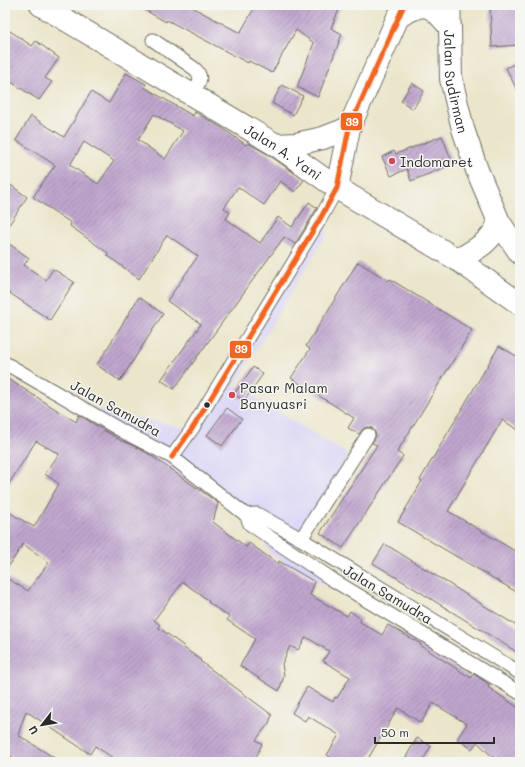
<svg xmlns="http://www.w3.org/2000/svg" width="525" height="767" font-family="Mali,sans-serif">
	<defs>
		<pattern id="building-hatch" width="6" height="6" patternUnits="userSpaceOnUse"><rect width="6" height="6" fill="#bfa6ce"/><path d="M-1 1l2-2M0 6l6-6M5 7l2-2" fill="none" stroke="#9b87a7"/></pattern>
	</defs>
	<rect width="100%" height="100%" fill="#f6f6f2"/>
	<filter id="ink" filterUnits="userSpaceOnUse"><feTurbulence type="fractalNoise" baseFrequency=".025" numOctaves="2"/><feDisplacementMap in="SourceGraphic" scale="8" xChannelSelector="R" yChannelSelector="G"/><feConvolveMatrix kernelMatrix="1 2 1 2 8 2 1 2 1" color-interpolation-filters="sRGB"/></filter>
	<filter id="wash" filterUnits="userSpaceOnUse"><feTurbulence type="fractalNoise" baseFrequency=".012" numOctaves="4" result="noise"/><feDisplacementMap in="SourceGraphic" scale="16" xChannelSelector="R" yChannelSelector="G"/><feGaussianBlur stdDeviation="0.9" result="paint"/><feColorMatrix in="noise" values="0 0 0 0 0 0 0 0 0 0 0 0 0 0 0 0 0 1.4 0 .05"/><feComposite in="paint" operator="in"/></filter>
	<g filter="url(#wash)">
		<rect width="100%" height="100%" fill="#ebe6cb"/>
		<path fill="#dcd6f6" d="M320,219L328,232L235,385L349,455L294,546L299,552L332,571L324,585L271,554L253,523L79,406L192,429Z"/>
		<g id="blocks">
			<path fill="url(#building-hatch)" fill-rule="evenodd" d="M136,5H188L240,33L256,5H341L331,28L342,34L318,97L297,87L314,43L296,30L272,73L249,61L248,63L167,20L166,22Z
				M495,5H520V45L492,47L490,7H495Z
				M10,31L32,46L36,41L59,58L45,78L52,82L39,100L5,78V38Z
				M520,61V96L506,68Z
				M126,73L146,84L144,87L193,116L195,112L222,128L246,145L248,143L269,155L304,180L295,192L280,181L264,205L238,187L224,208L230,212L226,219L260,243L278,217L292,227L309,202L317,208L295,244L284,237L174,389L161,380L201,324L167,301L198,256L167,235L139,279L107,255L108,253L70,226L71,223L33,197L55,165L16,140L31,116L64,137L91,92L109,103ZM154,114L183,131L165,159L138,140ZM84,142L114,161L98,184L70,165Z
				M412,83L424,91L413,109L401,101Z
				M282,85L303,96L293,115L272,103Z
				M442,136L453,164L411,181L407,169L391,176L382,157L394,151L396,154Z
				M5,181L27,197L5,231Z
				M5,241L29,258L24,265L46,280L53,269L74,282L50,320L5,290Z
				M358,262L389,281L390,279L472,330L397,452L403,456L343,548L320,533L377,445L372,443L376,436L375,432L372,428L368,427L364,428L359,434L348,428L354,418L291,378L310,349L306,346Z
				M139,297L163,314L120,381L97,365Z
				M499,346L520,358V431L502,420L448,511L520,554V594L398,522L422,481L420,480Z
				M253,367L263,374L244,401L234,394Z
				M5,377L76,422L79,415L123,442V441L146,452L214,500L218,503L213,522L246,547L249,543L278,564L279,561L315,582L310,595L347,616L350,611L361,619L360,622L382,635L388,625L421,644L420,645L471,678L474,674L490,685L488,687L520,709V762H498L477,742L472,749L457,739L467,724L433,703L421,723L398,708L366,762H338L327,755L339,735L308,716L305,721L292,713L307,687L333,702L335,697L337,698L350,677L323,661L329,651L306,637L298,650L290,646L282,664L284,676L279,691L240,666L255,639L227,620L229,617L208,602L209,601L183,582L154,620L160,625L158,627L185,647L184,648L201,660L200,661L272,715L269,723L256,740L262,744L254,762H119L95,746L90,754L26,711L18,735L61,762H20L10,756L8,762H5V577L28,591L49,562L23,544L5,572V510L34,527L59,484L45,474L59,454L36,441L5,490Z
				M227,408L242,419L222,446L207,435Z
				M385,544L520,628V654L373,563Z
				M417,738L431,746L422,762H403Z"/>
		</g>
	</g>
	<g filter="url(#ink)">
		<use href="#blocks" fill-opacity="0" stroke="#6e6c63" stroke-width="1"/>
		<g fill="none" stroke-linecap="round" stroke-linejoin="round">
			<defs>
				<path id="street" d="M153,40L195,69C205,79 197,85 192,95
					M5,363L124,432L172,457L246,515L250,524L333,580L520,693
					M172,457L192,429L320,219L337,188
					M246,515L257,514L301,539L520,673
					M301,539L368,435"/>
				<path id="primary" d="M450,5V27"/>
				<g id="highway">
					<path id="s1" d="M41,5L276,145L337,188L458,260L520,304"/>
					<path d="M276,145L296,144L323,138L349,128"/>
					<path id="s2" d="M337,188L349,128L398,17C426,1 429,2 450,27L451,79L463,129L477,170L499,222L520,253"/>
					<path d="M458,260C476,249 491,243 499,222"/>
				</g>
			</defs>
			<use href="#street" stroke="#6e6c63" stroke-width="15"/>
			<use href="#primary" stroke="#6e6c63" stroke-width="23"/>
			<use href="#highway" stroke="#6e6c63" stroke-width="24"/>
			<use href="#street" stroke="#fff" stroke-width="13"/>
			<use href="#primary" stroke="#fff" stroke-width="21"/>
			<use href="#highway" stroke="#fff" stroke-width="22"/>
			<defs>
				<path id="bus-1" d="M172,457L192,429L320,219L337,188L349,128L404,5"/>
			</defs>
			<use href="#bus-1" stroke="#f6f6f2" stroke-width="8"/>
			<use href="#bus-1" stroke="#f26522" stroke-width="5"/>
		</g>
	</g>
	<g fill="#d1495b" stroke="#f6f6f2" stroke-width="1.5">
		<circle cx="392" cy="161" r="4"/>
		<circle cx="232" cy="395" r="4"/>
	</g>
	<circle fill="#2b2b2b" stroke="#f6f6f2" stroke-width="1.5" cx="207" cy="405" r="3.5"/>
	<g text-anchor="middle" dominant-baseline="central" stroke-width="3" stroke-linejoin="round" paint-order="stroke">
		<g font-size="14" fill="#2b2b2b" stroke="#f6f6f2">
			<text stroke="none"><textPath href="#s2" startOffset="300">Jalan Sudirman</textPath></text>
			<text stroke="none"><textPath href="#s1" startOffset="283">Jalan A. Yani</textPath></text>
			<text transform="translate(116 408) rotate(29)">Jalan Samudra</text>
			<text transform="translate(388 594) rotate(31)">Jalan Samudra</text>
		</g>
		<g font-size="14" fill="#2b2b2b" stroke="#f6f6f2" text-anchor="start">
			<text x="400" y="161">Indomaret</text>
			<text x="240" y="387">Pasar Malam<tspan x="240" dy="16">Banyuasri</tspan></text>
		</g>
	</g>
	<g stroke="#f6f6f2" stroke-width="1.5">
		<rect x="340" y="112" width="23" height="19" rx="4" fill="#f26522"/>
		<rect x="229" y="340" width="23" height="19" rx="4" fill="#f26522"/>
	</g>
	<g font-size="11" text-anchor="middle" font-weight="bold" fill="#fff">
		<text x="352" y="126">39</text>
		<text x="241" y="353">39</text>
	</g>
	<rect width="525" height="767" fill="none" stroke="#f6f6f2" stroke-width="20"/>
	<g transform="translate(42 725) rotate(239)" stroke="#f6f6f2" stroke-width="3" paint-order="stroke">
	<path d="M0-3L7 15L0 10L-7 15Z" fill="#2b2b2b"/>
	<text y="-6" font-size="11" font-weight="bold" text-anchor="middle" fill="#2b2b2b">U</text>
	</g>
	<path d="M375 737v6h119v-6" fill="none" stroke="#2b2b2b" stroke-width="2"/>
	<text x="381" y="737" font-size="12" fill="#2b2b2b" stroke="#f6f6f2" stroke-width="3" paint-order="stroke">50 m</text>
</svg>
